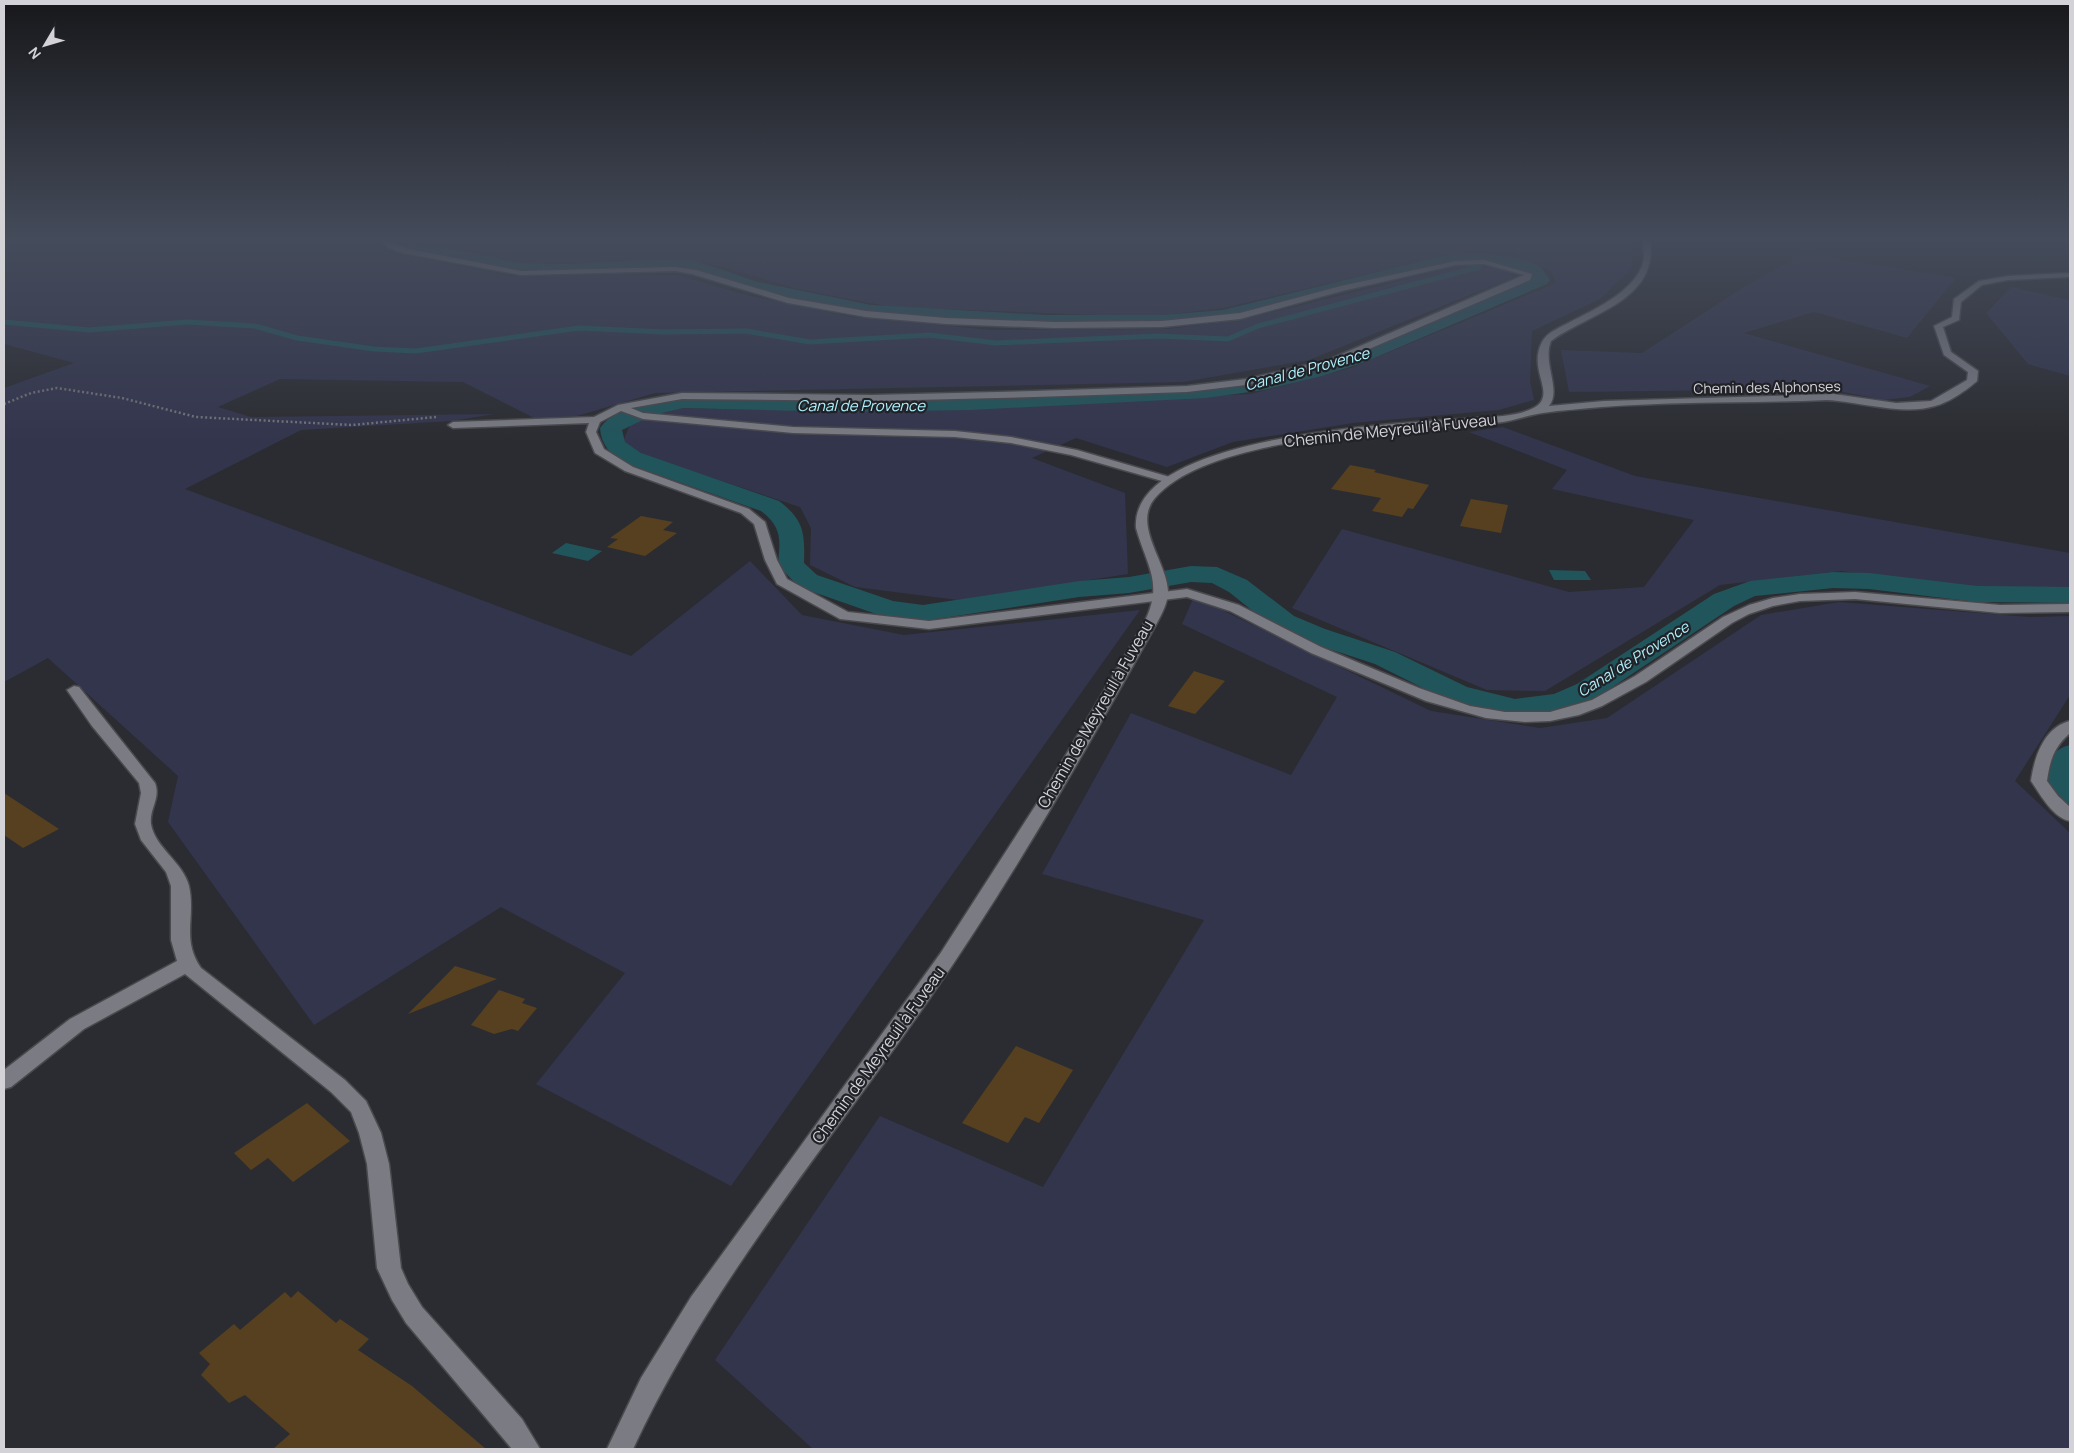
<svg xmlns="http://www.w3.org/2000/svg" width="2074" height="1453" font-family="Manrope,sans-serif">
	<rect width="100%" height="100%" fill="#2b2c31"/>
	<path fill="#33354d" d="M4,240H372L378,250L515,277L613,274L677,275L746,295L852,317L991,330L1167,329L1241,320L1464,265L1503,269L1514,277L1309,360L1183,382L655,393L577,416L534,418L463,382L280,379L218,407L251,417L494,414L452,421L301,430L185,489L631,656L750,561L802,615L904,635L1140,610L731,1186L536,1084L625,973L501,907L314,1025L168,822L178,776L48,658L4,682V388L74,363L4,344Z
		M417,240H1632V268L1600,299L1532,331L1530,381L1534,400L1499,410L1353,423L1233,442L1167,467L1076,438L1032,458L1125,493L1128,574L958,600L855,587L810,565L811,528L800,507L646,456L623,442L631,422L676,408L848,411L1251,394L1351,368L1556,283L1551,271L1512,258L1456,253L1224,308L1147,317L891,307L797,289L724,267L679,259L571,266L524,264L423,244Z
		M1805,253L1956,278L1907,338L1814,312L1744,333L1930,386L1910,397L1884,400L1828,389L1569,392L1561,350L1642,353L1742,288Z
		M2011,287L2070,300V376L2028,364L1986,313Z
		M1503,427L1635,476L2070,553V587L1985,589L1841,571L1720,585L1545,691L1487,690L1292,608L1342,529L1569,592L1644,587L1694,520L1552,489L1567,470L1469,432Z
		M1193,599L1222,610L1431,711L1540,728L1607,718L1761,615L1839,602L2029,617L2070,616V695L2015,781L2070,833V1449H813L715,1360L880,1116L1043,1187L1204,920L1042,874L1131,713L1291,775L1337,697L1182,624Z"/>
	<path fill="#21555c" d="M566,543L602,551L588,561L552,553Z
		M1549,570L1585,571L1591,580H1554Z"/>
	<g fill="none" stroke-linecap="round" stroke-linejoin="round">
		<path stroke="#21555c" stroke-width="5" d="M1519,249L1520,240
			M4,322L89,330L187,322L255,326L297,338L374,349L416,351L579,328L664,332L746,331L810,342L929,335L996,343L1158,336L1228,339L1258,326L1479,267"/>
		<path fill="#21555c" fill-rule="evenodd" d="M388,240H410L519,263L566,264L667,259L696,261L758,282L871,305L1046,315H1163L1223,310L1454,253C1476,254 1522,255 1540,267C1544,270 1547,276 1550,280L1547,284L1365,362L1322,376L1264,390L1206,398L970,410L847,412L683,408L653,415L622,430L625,442L641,453L779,501C804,520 805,533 804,563L817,575L893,601L923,605L1079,581L1129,577L1191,566L1217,567L1247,580L1294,616L1325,629L1395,652L1467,687L1515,699L1554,694L1577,684L1714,594L1750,581L1833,572L1869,573L1977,586L2070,587V603L1977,602L1869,589L1833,588L1755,596L1734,606L1599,696L1572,708L1515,717L1445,699L1375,664L1305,641L1274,628L1229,592L1212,583L1191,582L1129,593L1079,597L923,621L879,615L799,587L778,565C780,540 783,528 761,511L625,463C611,455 601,445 600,428C634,380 793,400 847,400C929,400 1011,396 1093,392C1165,388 1237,386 1307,368C1342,359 1374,344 1407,330C1448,313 1489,296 1531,278L1528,275L1493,265L1454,263L1223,320L1163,327H1046L871,315L748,290L694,271L667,269L566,274L519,273L412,251L390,243Z
			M2070,745V811L2058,807L2039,782C2046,764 2050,750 2070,745Z"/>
	</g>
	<path fill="#564020" d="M1350,465L1376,470L1374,472L1429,485L1413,509L1408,508L1402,517L1372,511L1381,498L1331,489Z
		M1471,499L1508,505L1501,533L1460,526Z
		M641,516L673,522L663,530L677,533L645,556L607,547L618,539L610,538Z
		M1194,671L1225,681L1195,714L1168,706Z
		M4,793L59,829L23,848L4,835Z
		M455,966L497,979L408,1014Z
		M499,990L525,999L522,1003L537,1008L518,1031L512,1029L494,1034L471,1025Z
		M1016,1046L1073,1070L1039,1123L1025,1117L1008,1143L962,1123Z
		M307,1103L350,1141L293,1182L268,1158L251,1170L234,1153Z
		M298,1291L336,1323L340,1319L369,1339L358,1350L412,1386L486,1449H273L290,1434L245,1395L229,1403L201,1375L210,1364L199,1353L234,1324L240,1330L285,1292L291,1298Z"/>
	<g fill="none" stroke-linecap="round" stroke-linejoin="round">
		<defs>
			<path id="service" d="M381,240H389L394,244L408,249L521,271L675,267L696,270L789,298L866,311L946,318L1055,322L1162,321L1240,313L1341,286L1456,261L1484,260L1532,274L1530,280L1334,364L1246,385L1187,392L1034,397L872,401L682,399L631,408L643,413L793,427L955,431L1011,437L1077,450L1173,478V482L1169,483L1071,455L1011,443L955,437L793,433L643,419L621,411L600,422L596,432L604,449L633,467L749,509L765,522L777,560L787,579L848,612L929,621L1187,589L1239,605L1321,647L1419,688L1470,706L1505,712H1550L1592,700L1635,676L1723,617L1749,605L1773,598L1800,594L1855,592L2000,605L2070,604V612L2000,613L1855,599L1800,601L1773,606L1749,614L1732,623L1646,682L1602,706L1579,715L1550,721L1525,722L1486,718L1426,701L1311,653L1230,611L1187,597L929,629L840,619L777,584L765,560L754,524L741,513L625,471L595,453L586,432L589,423L453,428L448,425L453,422L594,417L618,405L682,393L872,395L1034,391L1187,386L1246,379L1328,360L1524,275L1484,264L1456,265L1342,291L1240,319L1162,327L1055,328L946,324L866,317L788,303L692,274L675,271L521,275L403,253L388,248Z
				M2070,721V733C2054,747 2050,760 2047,781L2058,796L2070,807V821C2052,817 2041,795 2031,781C2034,758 2044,727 2070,721Z"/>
			<path id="minor" d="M1642,240H1650C1659,301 1589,313 1551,341C1542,363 1562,390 1549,406L1604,401L1834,394L1896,403L1931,401L1967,380L1968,372L1944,355L1934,326L1952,317L1954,299L1979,281L2008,276L2070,273V277L2008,280L1982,285L1961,302L1959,320L1943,327L1951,352L1978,371L1977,381C1967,390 1948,403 1935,406C1906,415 1867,404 1838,401C1826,399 1815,401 1803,401C1736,403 1669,402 1602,407C1582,409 1562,410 1543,413C1527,415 1512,422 1495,423C1413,430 1211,433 1155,498C1132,525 1167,562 1168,591C1168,603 1162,613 1157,623C1086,750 1013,878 930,998C828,1145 709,1285 633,1449H607L641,1378L691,1297L940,954L1041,797L1144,623C1164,583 1147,567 1136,528C1129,428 1435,422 1503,416C1577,406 1523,378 1542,342C1547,332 1561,327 1570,322C1594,310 1644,287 1644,255C1644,250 1643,245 1642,240Z
				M74,686L79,687L155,783C161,798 149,809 151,824C155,848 183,862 189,886C196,917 181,939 201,968L345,1080L366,1101L381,1133L389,1164L401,1268L408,1284L422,1307L522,1419L540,1449H512L406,1323L392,1300L377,1268L367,1164L359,1133L351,1112L331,1092L185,974L84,1029L11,1087L4,1089V1070L70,1019L177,961L171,940V886L166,872L141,840L135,824L141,793L139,783L92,726L67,690Z"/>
		</defs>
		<use href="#service" stroke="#49494e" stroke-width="3"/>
		<use href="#minor" stroke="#49494e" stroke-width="3"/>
		<path stroke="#747479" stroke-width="2.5" stroke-dasharray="2 2.5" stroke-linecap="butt" d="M4,404L31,393L57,388L122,398L196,417L352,425L436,417"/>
		<use href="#service" fill="#7b7c83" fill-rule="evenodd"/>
		<use href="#minor" fill="#7b7c83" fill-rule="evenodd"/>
	</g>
	<linearGradient id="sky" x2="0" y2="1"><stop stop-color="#18181b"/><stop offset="0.54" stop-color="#444b5a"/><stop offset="1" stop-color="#444b5a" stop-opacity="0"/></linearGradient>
	<rect width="2074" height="443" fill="url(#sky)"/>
	<g text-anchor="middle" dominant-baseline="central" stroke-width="4.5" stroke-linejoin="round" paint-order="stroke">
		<g font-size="14" fill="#d3d3d7" stroke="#212228">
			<text transform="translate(1767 387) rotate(-1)">Chemin des Alphonses</text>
		</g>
		<g font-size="15" font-style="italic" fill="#adf1fb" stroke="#212228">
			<text transform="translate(1307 369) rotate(-15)">Canal de Provence</text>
			<text x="861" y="405">Canal de Provence</text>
			<text transform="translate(1633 659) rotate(-32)">Canal de Provence</text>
		</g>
		<g font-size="16" fill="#d3d3d7" stroke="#212228">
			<text transform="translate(1390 430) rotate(-6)">Chemin de Meyreuil à Fuveau</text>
			<text transform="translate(1095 714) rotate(-60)">Chemin de Meyreuil à Fuveau</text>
			<text transform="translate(878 1055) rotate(-54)">Chemin de Meyreuil à Fuveau</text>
		</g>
	</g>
	<rect width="2074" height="1453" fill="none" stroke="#d3d3d7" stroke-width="10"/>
	<g transform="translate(45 45) rotate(232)" stroke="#212228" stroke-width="4" paint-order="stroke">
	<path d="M0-4L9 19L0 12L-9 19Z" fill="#d3d3d7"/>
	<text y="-8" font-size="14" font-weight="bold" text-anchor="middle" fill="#d3d3d7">N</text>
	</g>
</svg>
